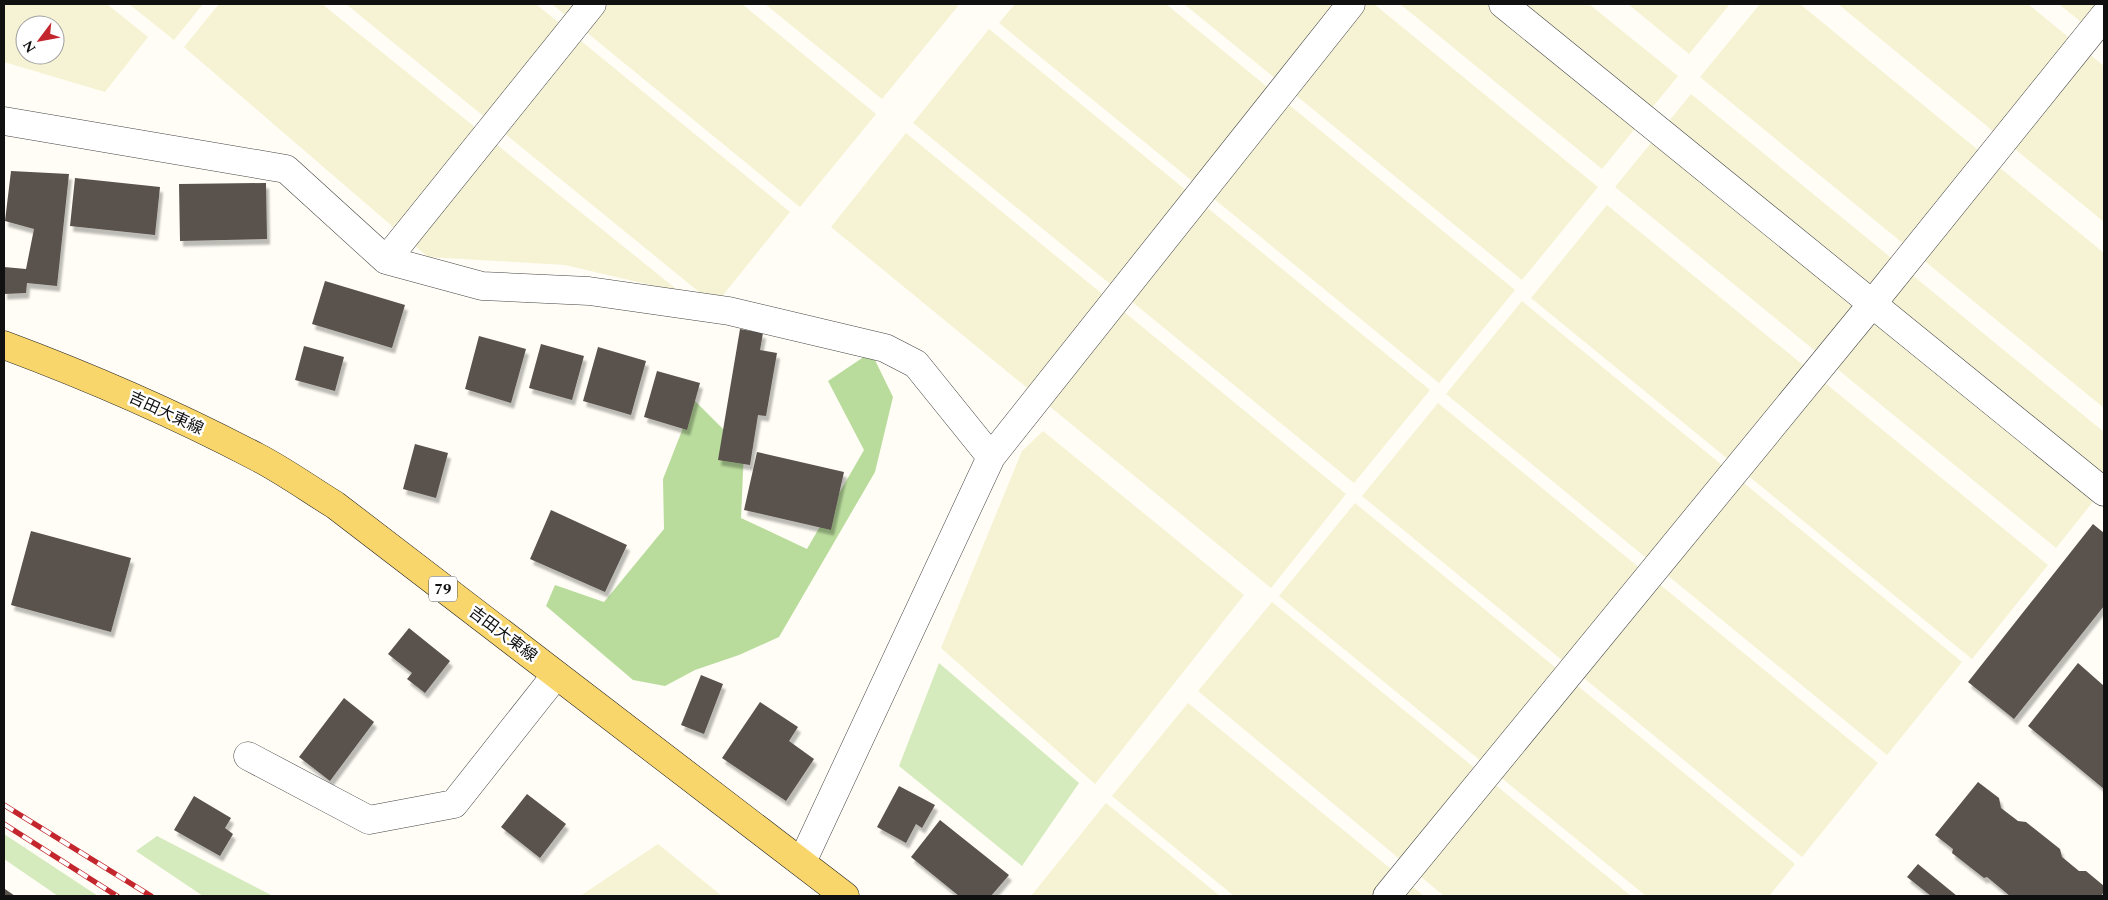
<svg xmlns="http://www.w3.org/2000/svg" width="2108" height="900" font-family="Spectral,'Noto Sans JP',serif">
	<defs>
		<filter id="shadow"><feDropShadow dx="3" dy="5.5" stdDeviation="1" flood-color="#0004"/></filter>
	</defs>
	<rect width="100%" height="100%" fill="#fffdf5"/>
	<path fill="#f6f3d4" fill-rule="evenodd" d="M4,4H107L148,37L105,92L4,62ZM25,25H55V55H25Z
		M129,4H203L174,40Z
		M219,4H322L680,292L565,265L428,257L184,47Z
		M346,4H536L790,212L715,305Z
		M552,4H742L876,114L800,207Z
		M765,4H955L958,6L882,99Z
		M1015,4H1166L1515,290L1439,383L999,23Z
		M1184,4H1374L1598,187L1522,280Z
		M1400,4H1589L1678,76L1602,169Z
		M1628,4H1730L1689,54Z
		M1760,4H1800L2104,253V408L1700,77Z
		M1838,4H2028L2104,66V222Z
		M2059,4H2104V41Z
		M989,29L1430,390L1354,483L913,123Z
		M1691,94L2104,432V488L2056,548L1615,187Z
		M906,133L1346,494L1271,588L831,227Z
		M1607,205L2048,565L1972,659L1531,298Z
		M1522,301L1962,662L1887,755L1446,394Z
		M1438,403L1878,763L1802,857L1362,496Z
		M1043,431L1244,595L1095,784L941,648L1022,451Z
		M1355,503L1795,864L1769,896H1646L1279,596Z
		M1272,602L1631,896H1444L1198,691Z
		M1188,703L1424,896H1234L1112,796Z
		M1106,803L1220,896H1031Z
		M658,844L722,896H580Z"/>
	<path fill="#d5ebbd" d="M939,663L1079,783L1022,866L899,766Z
		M4,834L98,896H58L4,859Z
		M157,836L273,896H203L136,851Z"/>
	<path fill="#b9dc9c" d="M871,352L893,397L875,472L779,637L739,655L695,670L665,686L633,680L546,606L555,585L604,602L664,529L663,479L694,400L744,450L741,518L807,549L864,450L828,381Z"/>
	<path fill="#5a524d" filter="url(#shadow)" d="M11,171L69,174L57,286L27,283L26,293L4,294V267L26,269L34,229L5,221Z
		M75,178L160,187L155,235L70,226Z
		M266,183L267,239L180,241L179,184Z
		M325,281L405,305L392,348L312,324Z
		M740,329L763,333L760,350L777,353L766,416L758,415L750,465L718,460Z
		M479,336L526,349L511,403L465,389Z
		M541,344L584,356L572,400L529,388Z
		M304,346L344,357L335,391L295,380Z
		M598,347L646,361L631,415L583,401Z
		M657,371L700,383L687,430L644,417Z
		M415,444L448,453L436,498L403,489Z
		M757,452L844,472L831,530L744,510Z
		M551,510L627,545L605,592L530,559Z
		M2093,524L2104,533V606L2014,719L1968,682Z
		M31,531L131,558L111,632L11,605Z
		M409,628L450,661L425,693L407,679L412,673L388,654Z
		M2078,663L2104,686V789L2028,726Z
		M701,675L723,684L704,734L681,725Z
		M344,698L374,722L330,781L299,757Z
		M760,702L798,727L789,741L814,759L786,801L722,758Z
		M1978,782L1999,798L2001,808L2018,821L2026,822L2060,849L2062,857L2079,871H2086L2104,886V892L2101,896H2010L1987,877L1984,878L1952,853L1953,849L1935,835Z
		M899,786L935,805L922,828L916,824L906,843L877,827Z
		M527,794L566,824L540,858L501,827Z
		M194,796L231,818L225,828L233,834L220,856L174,830Z
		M940,820L1009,875L991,896H959L911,857Z
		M1918,864L1957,896H1931L1907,877Z
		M5,889L15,896H4Z"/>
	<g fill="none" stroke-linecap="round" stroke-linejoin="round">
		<defs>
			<path id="minor" d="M1503,4L2104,492
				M4,121L286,169L386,260L482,286L589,291L729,311L885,348L916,364L991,457
				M386,260L592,4
				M248,756L369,820L454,804L556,675
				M802,862L991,457L1351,4
				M1387,896L1872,304L2104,16"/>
			<path id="primary" d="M4,345C90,377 175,414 257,457C284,471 309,489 335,505L845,896"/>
		</defs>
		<use href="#minor" stroke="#444" stroke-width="29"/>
		<use href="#primary" stroke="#222" stroke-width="29"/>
		<use href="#minor" stroke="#fff" stroke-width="28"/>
		<use href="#primary" stroke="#f9d66b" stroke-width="28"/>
		<defs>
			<path id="rail" d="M4,805L151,896
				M4,824L117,896"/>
		</defs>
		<use href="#rail" stroke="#c4262e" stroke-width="5.5"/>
		<use href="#rail" stroke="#fff" stroke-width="4" stroke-dasharray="11" stroke-linecap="butt"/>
	</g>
	<g text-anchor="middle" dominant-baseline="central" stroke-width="5" stroke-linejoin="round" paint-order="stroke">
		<rect fill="#fff" stroke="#585858" stroke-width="1" x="429" y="576.5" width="28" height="25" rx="4"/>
		<g font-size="15" font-weight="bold" fill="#111">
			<text x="443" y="589">79</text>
		</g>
		<g font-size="16" fill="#111" stroke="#fff">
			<text transform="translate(166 413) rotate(25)">吉田大東線</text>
			<text transform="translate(503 634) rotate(37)">吉田大東線</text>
		</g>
	</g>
	<rect width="2108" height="900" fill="none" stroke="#111111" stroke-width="10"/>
	<g transform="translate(40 40) rotate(238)"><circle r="24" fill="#ffffff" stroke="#a0a0a0"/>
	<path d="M0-4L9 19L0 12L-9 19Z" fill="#c4262e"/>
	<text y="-8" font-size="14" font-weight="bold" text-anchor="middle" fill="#111111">N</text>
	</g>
</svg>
